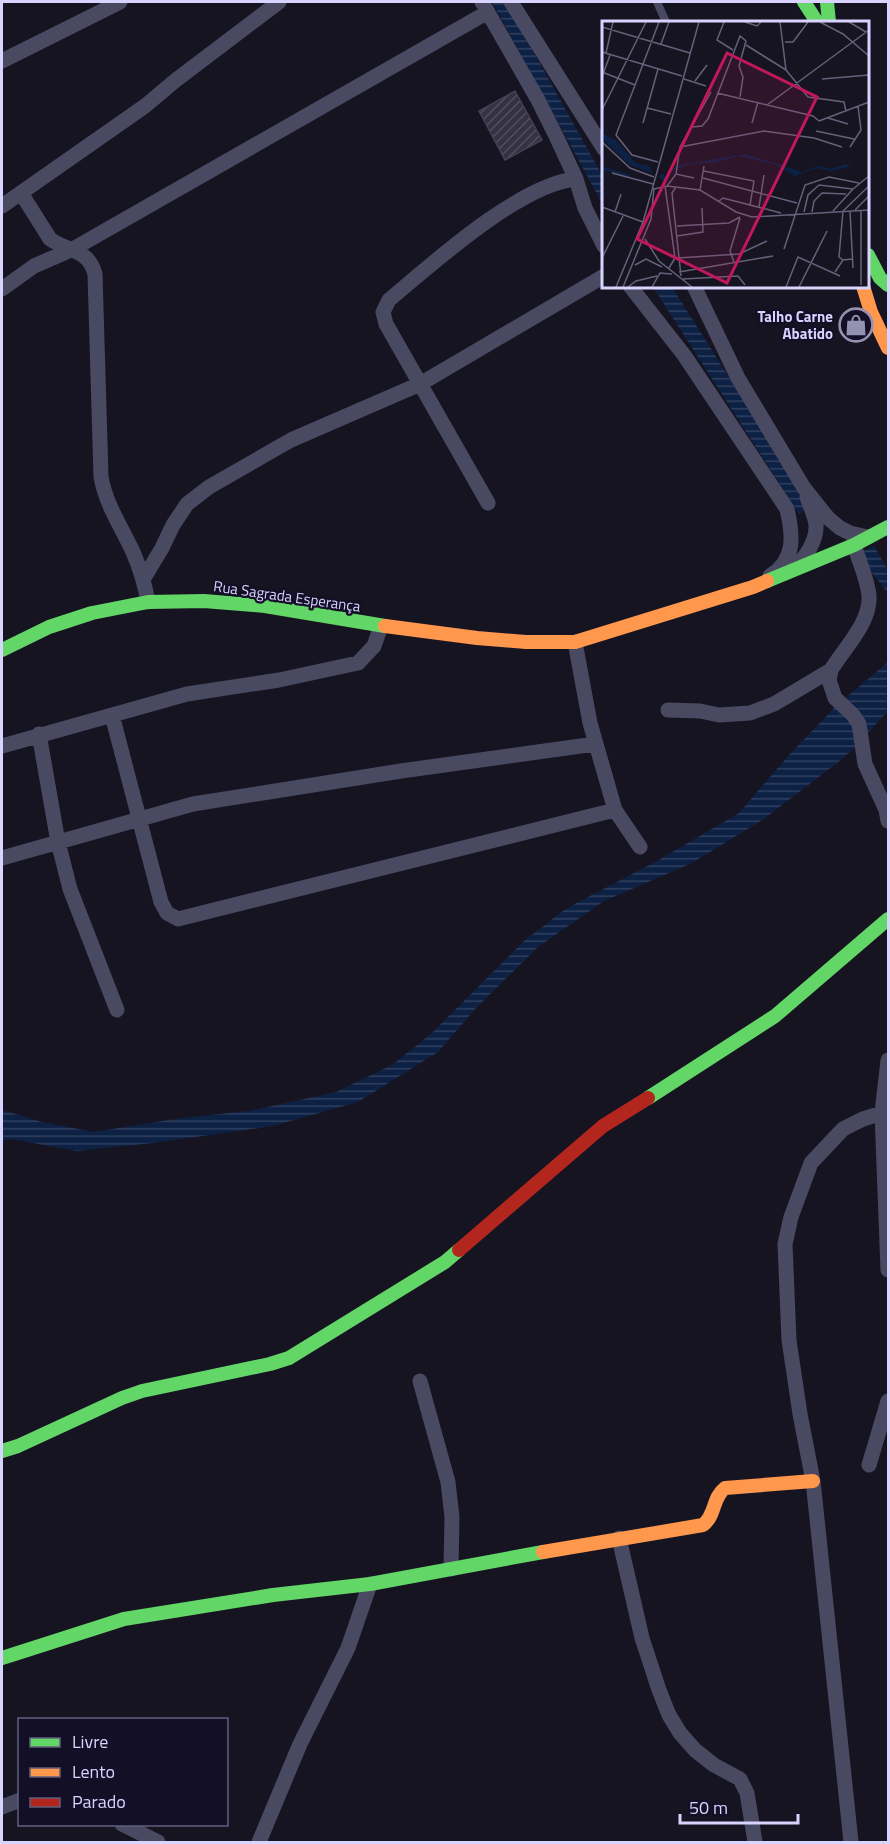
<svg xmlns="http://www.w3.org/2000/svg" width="890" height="1844" font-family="'Titillium Web',sans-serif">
	<defs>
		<pattern id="water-rules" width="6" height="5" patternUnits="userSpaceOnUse" patternTransform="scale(1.5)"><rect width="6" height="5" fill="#0d2144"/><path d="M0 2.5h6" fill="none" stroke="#304060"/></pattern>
		<pattern id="building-hatch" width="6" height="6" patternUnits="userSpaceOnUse" patternTransform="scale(1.5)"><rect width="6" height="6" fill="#343243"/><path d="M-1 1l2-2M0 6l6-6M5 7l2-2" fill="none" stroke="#514f5f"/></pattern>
	</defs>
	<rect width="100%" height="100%" fill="#161421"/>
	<path fill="url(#water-rules)" d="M492,2H506L603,177V205Z
		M653,287H672L810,506L799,514Z
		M874,546L888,570V593L857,554Z
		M888,662V711L852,750L837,763L764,819L692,863L604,901L538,947L476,1008L438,1052L358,1102L273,1126L153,1143L77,1151L11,1139L2,1141V1110L42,1122L94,1132L181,1118L249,1111L336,1092L392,1065L431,1034L525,940L567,908L657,861L739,813L789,755L835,707Z"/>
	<path fill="url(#building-hatch)" stroke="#433f54" stroke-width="1.5" d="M515,91L542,140L505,160L479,111Z"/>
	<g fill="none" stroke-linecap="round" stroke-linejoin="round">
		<path stroke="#4a4962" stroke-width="8" d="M657,2L666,22"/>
		<path stroke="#4a4962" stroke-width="15" d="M482,2L538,100L557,138L576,179L585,208L604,246
			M511,2L604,149
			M2,61L120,2
			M21,193L50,239C68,252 88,248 95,274L101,477C106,505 121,526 133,552C140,568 145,585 148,602
			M2,206L145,106L176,80L279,2
			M630,286L684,355L787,509C793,535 796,560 770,576
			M694,286L738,378L804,488L828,518L840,528L850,533L868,537
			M2,289L34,266L73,249L488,12
			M488,503L386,324L383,312L389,300C432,264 520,184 576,179
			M854,545C859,561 867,578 869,595C871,623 844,648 831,670L829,680L835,698L853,715L859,724L865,764L886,810L888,821
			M794,567C806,558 817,540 816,525C815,516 810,506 807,497
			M144,578L162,548L173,525L187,504L209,487L291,440L420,384L604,276
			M575,642L590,723L615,810L640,847
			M668,710L700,711L719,715L750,713L774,704L831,670
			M112,715L161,902L167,913L178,919L615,810
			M39,734L58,842L70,889L117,1010
			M2,746L187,694L279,680L358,663L374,646L381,626
			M2,858L193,804L401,771L595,744
			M888,1060L882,1113L888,1270
			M420,1381L448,1482L452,1517L451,1569
			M869,1465L888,1401
			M619,1538L642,1638L659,1690L669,1715L680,1733L695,1750L714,1765L740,1779L747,1793L755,1842
			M2,1807L20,1800
			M122,1824L158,1842
			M259,1842L300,1744L348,1648L370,1584
			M851,1842L813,1481L800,1414L789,1340L785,1244L791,1217L811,1163L843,1129L863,1119L882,1113"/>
		<path stroke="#63d668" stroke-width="14" d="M804,2L817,22
			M827,2L829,22
			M868,255L880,278L888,285
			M767,581L854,545L888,527
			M2,650L49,627L92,613L148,602L204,601L265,606L385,626
			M648,1098L775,1016L888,919
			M2,1451L18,1446L122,1398L142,1391L270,1364L289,1358L445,1262L459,1250
			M2,1658L124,1619L273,1595L370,1584L543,1552"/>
		<path stroke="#ff974d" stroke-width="14" d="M863,286L871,312L888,348
			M385,626L477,638L526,642H575L753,587L767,581
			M543,1552L703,1525C716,1515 712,1498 725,1488L813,1481"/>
		<path stroke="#b3261e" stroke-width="14" d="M459,1250L603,1126L648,1098"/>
	</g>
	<defs>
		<symbol id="shop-ring" viewBox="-11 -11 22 22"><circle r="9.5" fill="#130f26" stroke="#9591b1" stroke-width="1.5"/><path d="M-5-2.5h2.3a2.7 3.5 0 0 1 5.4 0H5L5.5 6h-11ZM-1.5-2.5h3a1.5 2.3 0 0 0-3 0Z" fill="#9591b1"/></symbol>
	</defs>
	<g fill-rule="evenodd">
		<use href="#shop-ring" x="837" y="306" width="38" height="38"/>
	</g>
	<g text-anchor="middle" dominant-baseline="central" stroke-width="4.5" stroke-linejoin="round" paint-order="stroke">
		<g font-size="15" font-weight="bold" fill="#d9d4ff" stroke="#130f26" text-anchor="end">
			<text x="833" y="316">Talho Carne<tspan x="833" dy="17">Abatido</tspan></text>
		</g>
		<g font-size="15" fill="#d9d4ff" stroke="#130f26">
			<text transform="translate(287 596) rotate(8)">Rua Sagrada Esperança</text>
		</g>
	</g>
	<g transform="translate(602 21)">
		<rect width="267" height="267" fill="#161421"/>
		<path d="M0,112L15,120L34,142L48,145L50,152L28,144L0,118ZM143,133L200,151L216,145L229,148L243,143L250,145L230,150L215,147L193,155L171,143L137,135L112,142L90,143L62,152L65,164L56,155L78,144Z" fill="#0d2144"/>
		<path fill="none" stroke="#0d2144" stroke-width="3" d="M0,147L27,155"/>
		<path fill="none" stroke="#64617a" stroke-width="1.5" d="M122,1L115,19L131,29M143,1L155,5L159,1M178,1L184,49L206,76L242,81L244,91M218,1L241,13L267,35M247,1L264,11M0,6L88,32M183,21H191L206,1M59,23L67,1M144,24L184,49M0,31L80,55M4,32L11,1M0,51L33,64M0,56L8,34M82,58L104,65M220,58L267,54M93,60L105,44M115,72L211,95L217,100M165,84L267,9M45,87L69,93M0,89L44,1M226,97L246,103M217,100L267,81M41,102L56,48M150,102L156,81M90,106L100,105L106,98L138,15L144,20L137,45L141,56L138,76M214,110L252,118M0,121L28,147L52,156M78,126L162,110L212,117L240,126M248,126L259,109L256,85M56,141L30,134L14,114L57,1M102,150L152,160L148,184M10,152L51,163M74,153L78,126L109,71M101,157L195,182M63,165L73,237L67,247M65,165L74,153L92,157M74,166L70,172L79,255M52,168L65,165L98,169L134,191L150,196L267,189M251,168L267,155M98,169L102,145M117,180L121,177L179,192M0,186L41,201M157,186L162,154M253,189L267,175M259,189V264M248,190L251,247M13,191L19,173M202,191L206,174L217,164L251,168L231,190M210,191L212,180L220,172L244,173M75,205L127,202L138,196M75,215L101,211L100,187M43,218L57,240L90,266M182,228L203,164L227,156L257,162M0,237L21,195M76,237L137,233L165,220M241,239L237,236L241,190L267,165M132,241L128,230L138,197M33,244L44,238L60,246M77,251L171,235M233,251L241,239L250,238M81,258L136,255L143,264M14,266L41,201L97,1M21,266L49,198L52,167M26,266L34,260L55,255M50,266L58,252L70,253M184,266L196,236L238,255M197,266L225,210"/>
		<path fill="#c2185b" fill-opacity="0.15" stroke="#c2185b" stroke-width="3" d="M125,32L215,76L125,262L35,218Z"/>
		<rect width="267" height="267" fill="none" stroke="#d9d4ff" stroke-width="3"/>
	</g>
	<rect width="890" height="1844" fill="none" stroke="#d9d4ff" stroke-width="6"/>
	<rect x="18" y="1718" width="210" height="108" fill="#130f26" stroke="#625e7d" stroke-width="1.5"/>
	<rect x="30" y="1738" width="30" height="9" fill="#63d668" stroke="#625e7d" stroke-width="1.5"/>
	<text x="72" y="1748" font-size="18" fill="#d9d4ff">Livre</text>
	<rect x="30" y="1768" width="30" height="9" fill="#ff974d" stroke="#625e7d" stroke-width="1.5"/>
	<text x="72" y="1778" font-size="18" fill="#d9d4ff">Lento</text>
	<rect x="30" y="1798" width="30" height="9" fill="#b3261e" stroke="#625e7d" stroke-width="1.5"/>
	<text x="72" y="1808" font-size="18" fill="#d9d4ff">Parado</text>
	<path d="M680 1814v9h118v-9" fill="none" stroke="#d9d4ff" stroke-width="3"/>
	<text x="689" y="1814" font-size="18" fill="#d9d4ff" stroke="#130f26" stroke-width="4.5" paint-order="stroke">50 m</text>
</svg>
